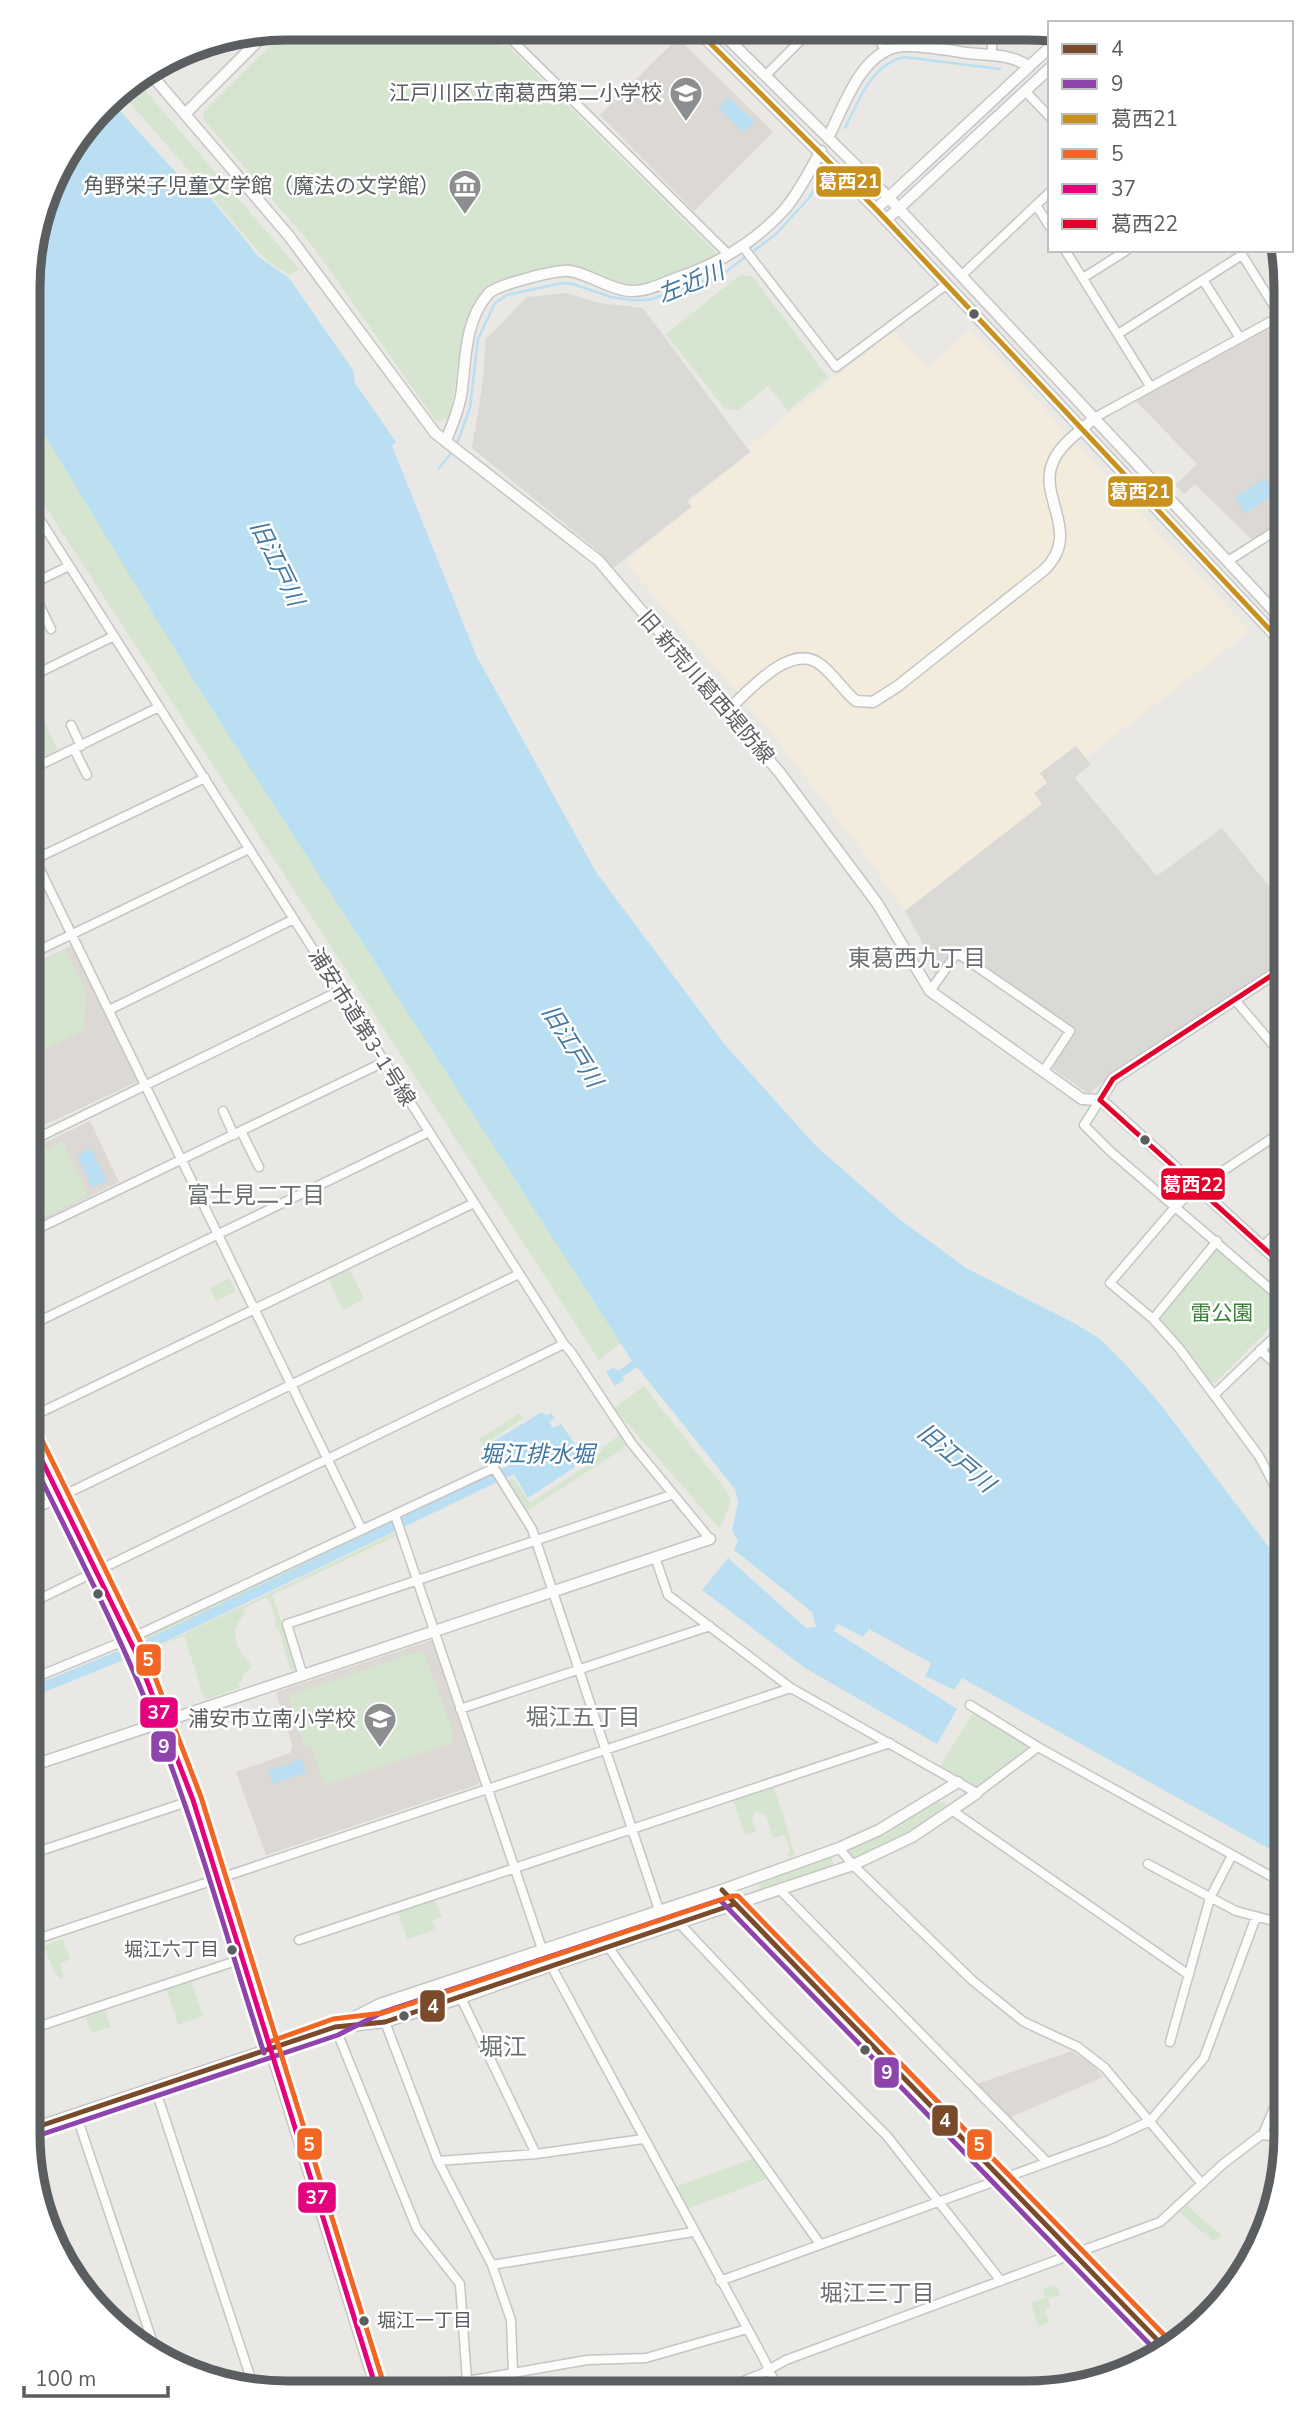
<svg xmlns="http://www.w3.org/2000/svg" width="1314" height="2421" font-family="'Nunito Sans','Noto Sans JP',sans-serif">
	<rect width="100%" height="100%" fill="#eae8e4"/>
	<path fill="#f3ecdd" d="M970,329L1250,631L1086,758L1076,746L1041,773L1048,783L1043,804L905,911L869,860L770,731L625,562L693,507L690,501L752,452L748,447L893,331L929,369Z"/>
	<path fill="#dbd9d5" d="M567,293L599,303L643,308L750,452L687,501L691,507L613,568L597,550L472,448L482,388L486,339L527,297Z
		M1076,746L1091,764L1075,778L1157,876L1222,828L1286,907V959L1112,1074L1089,1094L1050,1067L1075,1029L956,946L935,975L921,940L905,911L1042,804L1034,793L1047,783L1040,773Z"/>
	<path fill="#dcd8d4" d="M678,38L773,132L694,211L600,115Z
		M1275,326L1286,343V516L1252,540L1195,484L1184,494L1175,485L1197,464L1136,401Z
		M73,945L139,1081L29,1132V966Z
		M90,1121L119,1182L29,1227V1150Z
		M432,1640L479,1781L477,1785L266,1855L236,1772L290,1753L292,1745L276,1692Z
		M1072,2051L1091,2063L1103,2077L1009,2118L977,2084Z"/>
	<path fill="#d5e5d0" d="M288,28L500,29L493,37L502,47L506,44L714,251L717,258L648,283L628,285L568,266L500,280L487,288L477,302L466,326L460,350L450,419L436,421L314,248L203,119L204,111Z
		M136,80L299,269L290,275L266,260L119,90Z
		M740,275L752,276L828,377L788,411L768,386L737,411L724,408L666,334Z
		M30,405L621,1343L599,1360L30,483Z
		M33,699L58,750L39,759L30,738V701Z
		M65,950L86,992L84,1030L29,1058V968Z
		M62,1141L88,1195L29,1225V1207L35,1204L29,1191V1157Z
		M1217,1249H1221L1286,1308V1311L1215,1383L1210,1381L1182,1345L1161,1322V1317Z
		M349,1268L364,1299L343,1310L328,1278Z
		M229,1278L236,1291L216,1301L210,1288Z
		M644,1386L726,1490L731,1501L720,1529L614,1408Z
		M520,1413L523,1418L492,1440L497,1450L489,1456L479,1439Z
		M620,1435L627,1446L525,1512L506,1482L513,1478L530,1503L589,1464L580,1450L588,1445L596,1456L602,1451L601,1448Z
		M389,1522L391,1524L146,1640L148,1636Z
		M394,1533L396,1536L272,1595L297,1669L291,1671L279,1630L275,1627V1616L267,1597L244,1608L245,1611C243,1616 238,1622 236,1628C233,1639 240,1655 249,1661L251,1668L244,1674L241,1683L238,1682L240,1688L205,1700L184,1636L151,1650Z
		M423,1650L453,1732L451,1743L325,1785L310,1745L304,1746L288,1696Z
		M974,1711L1029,1746V1749L980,1786H975L940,1766Z
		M774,1787L795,1855L789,1857L787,1854L791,1852L784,1835L773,1838C769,1827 769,1810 755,1812L752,1821L756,1832L745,1835L733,1800Z
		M939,1801L945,1802L947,1806L943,1811L890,1843L857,1858L852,1857L850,1851L853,1846Z
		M831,1856L834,1866L761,1891L758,1883Z
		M434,1898L442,1917L433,1920L436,1930L407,1939L397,1910Z
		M654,1916L660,1920L657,1926L564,1957L559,1953L561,1948Z
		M63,1939L70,1959L60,1964L64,1977L61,1979L55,1974L44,1946Z
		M528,1958L535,1961L532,1968L391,2014L389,2005Z
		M191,1980L203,2016L178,2025L166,1988Z
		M104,2009L111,2027L92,2033L85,2016Z
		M752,2159L767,2179L687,2209L675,2187Z
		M1188,2205L1200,2218L1220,2233L1221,2237L1213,2241L1180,2213Z
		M1056,2285L1060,2295L1048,2299L1051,2307L1045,2309L1049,2322L1038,2327L1031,2303L1045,2298L1043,2288Z"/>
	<path fill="#badff2" d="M729,97L755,122L744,133L718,108Z
		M110,100L199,198L208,195L259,257L289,278L353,370L355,383L396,442L392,446L476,655L596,872L726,1046L816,1146L898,1218L966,1268L1074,1323L1100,1339L1128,1367L1161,1405L1286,1570V1858L962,1678L954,1690L925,1676L931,1663L869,1629L863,1637L838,1624L834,1631L957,1709L937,1744L805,1668L702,1590L728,1558L806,1628L816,1627L812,1612L734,1550L738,1541L732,1530L738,1503L735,1489L637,1367L622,1377L624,1380L615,1386L606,1372L614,1367L618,1371L632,1361L194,681L30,411V254L55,172Z
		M1265,478L1275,494L1245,513L1235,497Z
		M91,1148L107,1181L92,1188L77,1155Z
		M542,1412L546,1416L551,1413L555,1418L549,1422L553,1428L561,1424L578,1449L573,1460L575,1467L528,1498L494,1441Z
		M301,1759L306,1772L273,1784L268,1771Z"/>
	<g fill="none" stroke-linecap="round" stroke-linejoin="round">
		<path stroke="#badff2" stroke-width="2.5" d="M845,128C859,100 871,65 904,57L1000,69
			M456,446L470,408L478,339L495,303L507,295L562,283L573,284L611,297L631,300H649L723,274L776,234L809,198L822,176
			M439,468L452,452"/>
		<path stroke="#badff2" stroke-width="10" d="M29,1693L151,1643L511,1470"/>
		<defs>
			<path id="minor" d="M512,29L509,36L515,43L729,255
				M876,32L885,51
				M992,32V55
				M765,76L810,31
				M1025,91L1050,117
				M1036,205L1050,227
				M743,247L836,367L947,284
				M1065,250L1150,386
				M1239,250L1286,325
				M962,275L1050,192
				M1083,278L1127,250
				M1203,280L1240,338
				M1118,334L1242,255
				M1094,418L1286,313
				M30,504L564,1344L571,1352L632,1444L710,1539
				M1228,561L1286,524
				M30,585L69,566
				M30,586L51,629
				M30,677L114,636
				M71,725L81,746
				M74,749L87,775
				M30,770L159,707
				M29,847L362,1530
				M29,862L205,778
				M29,955L249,849
				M930,991L957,953L1070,1031L1043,1072
				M1235,1000L1286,1060
				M109,1010L294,919
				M1100,1100L1084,1125L1110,1151L1275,1293L1286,1305
				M223,1111L234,1135
				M241,1131L259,1167
				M29,1142L339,991
				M29,1233L384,1062
				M1263,1247L1286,1222
				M1153,1319L1217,1241
				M29,1326L429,1132
				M1260,1350L1286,1373
				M1215,1394L1286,1326
				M29,1418L474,1203
				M1276,1488L1286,1479
				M1286,1501L1276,1488L1259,1456L1179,1348L1153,1319L1110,1283L1175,1207L1191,1192L1286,1129
				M29,1512L519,1274
				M395,1515L542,1949L765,2361L779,2392
				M655,1557L668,1595L791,1688L977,1793L1038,1747L1285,1884
				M29,1604L564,1344
				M303,1676L287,1624L671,1495
				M29,1680L129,1639L494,1468L532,1529L659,1910L679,1923L768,2017L887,2136L1001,2281
				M970,1705L1038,1747
				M460,1709L710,1626
				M953,1811L1189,1975
				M839,1848L853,1865L973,1981L1024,2022L1078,2047L1105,2068L1202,2184
				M28,1855L193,1800
				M1148,1864L1236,1911L1285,1924
				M779,1889L1047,2162
				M299,1940L890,1743
				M28,1942L791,1688
				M609,1948L820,2244
				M461,1998L536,2154
				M385,2022L438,2161L492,2265L511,2320L513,2374
				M335,2027L417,2229L460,2284L467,2381L471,2391
				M28,2030L242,1959
				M1170,2042L1210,1898L1232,1855
				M155,2088L255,2391
				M76,2114L157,2355
				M1263,2134L1285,2082
				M438,2161L536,2154L643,2139
				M492,2265L693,2232
				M720,2281L1109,2140L1150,2121L1204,2058L1256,1917
				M326,2391L467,2381L587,2360L646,2358L747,2329
				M715,2392L761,2374L786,2360L1160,2222L1223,2164L1261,2135L1285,2137"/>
			<path id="tertiary" d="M698,31L876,209L1286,647
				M720,31L888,197L1286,624
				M149,72L289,236L435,433L599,561L780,773L877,903L930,991L1082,1099L1100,1100L1109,1107L1286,1268
				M185,114L267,32
				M828,138C844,106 862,49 903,46C923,45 946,50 967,53C987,55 1013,54 1029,67
				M876,209L1050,47
				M886,220L1050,68
				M446,440C453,424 460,407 462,389C466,356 465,320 489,293C497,285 558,269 570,271C590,274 610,290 631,291C646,292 663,283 677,278C718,264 754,243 784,210C799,193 809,171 821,151
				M726,712C747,693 791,640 821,665C834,675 843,690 856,701L873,702L898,686L1044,570C1083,533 1037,497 1053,462C1060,444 1081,431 1094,418
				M1100,1100L1113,1079L1286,966
				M29,1434L137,1655L193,1800L377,2391
				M28,1767L710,1539
				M722,1890L1168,2351
				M341,2027L385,2022L461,1998L550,1966L853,1865L912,1837L977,1793
				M28,2130L335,2027L380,2004L722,1890L839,1848L879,1830L958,1782"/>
		</defs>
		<use href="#minor" stroke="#c5c5c5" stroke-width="11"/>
		<use href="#tertiary" stroke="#c5c5c5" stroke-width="13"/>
		<use href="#minor" stroke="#fcfcfb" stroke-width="8"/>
		<use href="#tertiary" stroke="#fcfcfb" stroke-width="10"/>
		<defs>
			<path id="bus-1" d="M722,1890L1168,2351
				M28,2130L335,2027L385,2022L735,1904"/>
			<path id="bus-2" d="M29,1454C72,1543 119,1631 155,1724C198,1831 228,1943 264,2053
				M31,2138L338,2035L383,2012L720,1900L1160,2355"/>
			<path id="bus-3" d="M698,31L876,209L1286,647"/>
			<path id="bus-4" d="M37,1430L145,1651L201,1797L385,2388
				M269,2042L333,2019L383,2013L732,1896H738L1174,2345"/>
			<path id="bus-5" d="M29,1434L137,1655L193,1800L377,2391"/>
			<path id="bus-6" d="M1100,1100L1286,1268
				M1100,1100L1113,1079L1286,966"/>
		</defs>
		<use href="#bus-1" stroke="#fff" stroke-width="10"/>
		<use href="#bus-2" stroke="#fff" stroke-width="10"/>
		<use href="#bus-3" stroke="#fff" stroke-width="10"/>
		<use href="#bus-4" stroke="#fff" stroke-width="10"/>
		<use href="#bus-5" stroke="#fff" stroke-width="10"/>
		<use href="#bus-6" stroke="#fff" stroke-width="10"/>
		<use href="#bus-1" stroke="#7a4b2a" stroke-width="5"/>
		<use href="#bus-2" stroke="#8e44ad" stroke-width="5"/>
		<use href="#bus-3" stroke="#c8901d" stroke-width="5"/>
		<use href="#bus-4" stroke="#f26522" stroke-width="5"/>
		<use href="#bus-5" stroke="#e5007d" stroke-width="5"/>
		<use href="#bus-6" stroke="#e4002b" stroke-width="5"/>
	</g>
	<defs>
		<symbol id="school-pin" viewBox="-11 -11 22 30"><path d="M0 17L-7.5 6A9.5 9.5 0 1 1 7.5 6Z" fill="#8c8e8f" stroke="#fff"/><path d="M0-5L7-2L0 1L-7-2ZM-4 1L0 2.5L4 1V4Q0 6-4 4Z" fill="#fff"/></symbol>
		<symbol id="museum-pin" viewBox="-11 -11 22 30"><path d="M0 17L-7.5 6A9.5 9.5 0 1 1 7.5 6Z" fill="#8c8e8f" stroke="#fff"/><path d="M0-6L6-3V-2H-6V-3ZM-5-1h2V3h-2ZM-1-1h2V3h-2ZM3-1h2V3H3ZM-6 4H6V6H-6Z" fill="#fff"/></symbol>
	</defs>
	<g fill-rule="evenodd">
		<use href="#school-pin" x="667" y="74" width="38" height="52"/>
		<use href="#museum-pin" x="446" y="167" width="38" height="52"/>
		<use href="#school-pin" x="361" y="1700" width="38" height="52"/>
	</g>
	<g fill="#5a5e61" stroke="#fff" stroke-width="2.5">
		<circle cx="974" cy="314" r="6"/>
		<circle cx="1145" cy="1140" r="6"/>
		<circle cx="98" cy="1594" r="6"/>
		<circle cx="232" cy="1950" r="6"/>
		<circle cx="404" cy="2016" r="6"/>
		<circle cx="865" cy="2050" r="6"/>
		<circle cx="364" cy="2321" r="6"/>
	</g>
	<g text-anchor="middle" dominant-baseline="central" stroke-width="5" stroke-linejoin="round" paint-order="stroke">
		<g font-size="19" fill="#5a5e61" stroke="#fff" text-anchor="end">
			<text x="219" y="1950">堀江六丁目</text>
			<text x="377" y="2321" text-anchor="start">堀江一丁目</text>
		</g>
		<g font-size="21" fill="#5a5e61" stroke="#fff" text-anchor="end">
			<text x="662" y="93">江戸川区立南葛西第二小学校</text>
			<text x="440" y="186">角野栄子児童文学館（魔法の文学館）</text>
			<text x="356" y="1719">浦安市立南小学校</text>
		</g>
		<g font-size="21" fill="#5a5e61" stroke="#fff">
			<text transform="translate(706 687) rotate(49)">旧 新荒川葛西堤防線</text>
			<text transform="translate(362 1027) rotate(58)">浦安市道第3-1号線</text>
		</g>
		<g font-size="21" fill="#3d803b" stroke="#fff">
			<text x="1222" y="1313">雷公園</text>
		</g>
		<g font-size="23" font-style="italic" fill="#4278a0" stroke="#fff">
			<text transform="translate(691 283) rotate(-22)">左近川</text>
			<text transform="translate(277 563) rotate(64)">旧江戸川</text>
			<text transform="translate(572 1046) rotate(58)">旧江戸川</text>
			<text x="537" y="1454">堀江排水堀</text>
			<text transform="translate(956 1458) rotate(40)">旧江戸川</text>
		</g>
		<g font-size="23" fill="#6b7073" stroke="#fff">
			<text x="917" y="958">東葛西九丁目</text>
			<text x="256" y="1195">富士見二丁目</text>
			<text x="583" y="1717">堀江五丁目</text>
			<text x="877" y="2293">堀江三丁目</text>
		</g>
		<g font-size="24" fill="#6b7073" stroke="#fff">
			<text x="503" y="2047">堀江</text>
		</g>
	</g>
	<path d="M0 0H1314V2421H0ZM287 40H1027A247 247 0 0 1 1274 287V2134A247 247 0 0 1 1027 2381H287A247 247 0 0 1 40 2134V287A247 247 0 0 1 287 40Z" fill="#fff" fill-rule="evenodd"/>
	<path fill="none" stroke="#5a5e61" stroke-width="9" d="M287 40H1027A247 247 0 0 1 1274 287V2134A247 247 0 0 1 1027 2381H287A247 247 0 0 1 40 2134V287A247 247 0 0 1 287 40Z"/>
	<g stroke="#fff" stroke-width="2.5">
		<rect x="815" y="165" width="67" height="33" rx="7" fill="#c8901d"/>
		<rect x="1107" y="475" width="67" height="33" rx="7" fill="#c8901d"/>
		<rect x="1160" y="1167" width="66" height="34" rx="7" fill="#e4002b"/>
		<rect x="135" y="1643" width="27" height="34" rx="7" fill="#f26522"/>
		<rect x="139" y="1696" width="40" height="33" rx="7" fill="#e5007d"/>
		<rect x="150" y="1730" width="27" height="33" rx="7" fill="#8e44ad"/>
		<rect x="419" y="1989" width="27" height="34" rx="7" fill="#7a4b2a"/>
		<rect x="873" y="2056" width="27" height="33" rx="7" fill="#8e44ad"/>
		<rect x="931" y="2104" width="28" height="33" rx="7" fill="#7a4b2a"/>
		<rect x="296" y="2127" width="27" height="34" rx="7" fill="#f26522"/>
		<rect x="966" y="2128" width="27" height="33" rx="7" fill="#f26522"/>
		<rect x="297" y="2181" width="40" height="33" rx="7" fill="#e5007d"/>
	</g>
	<g font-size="19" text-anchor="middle" font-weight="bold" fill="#fff">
		<text x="849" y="188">葛西21</text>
		<text x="1140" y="498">葛西21</text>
		<text x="1193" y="1191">葛西22</text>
		<text x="148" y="1666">5</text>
		<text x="159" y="1719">37</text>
		<text x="164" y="1753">9</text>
		<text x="433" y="2013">4</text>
		<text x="887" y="2079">9</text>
		<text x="945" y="2127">4</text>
		<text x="309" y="2151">5</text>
		<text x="979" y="2151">5</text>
		<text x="317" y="2204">37</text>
	</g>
	<rect x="1048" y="21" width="245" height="231" fill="#ffffff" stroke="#bdbfc0" stroke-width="2"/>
	<rect x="1062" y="44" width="35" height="10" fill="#7a4b2a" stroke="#bdbfc0" stroke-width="2"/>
	<text x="1111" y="56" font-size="21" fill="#5a5e61">4</text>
	<rect x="1062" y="79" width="35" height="10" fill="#8e44ad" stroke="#bdbfc0" stroke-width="2"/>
	<text x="1111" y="91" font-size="21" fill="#5a5e61">9</text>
	<rect x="1062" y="114" width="35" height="10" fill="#c8901d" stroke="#bdbfc0" stroke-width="2"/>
	<text x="1111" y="126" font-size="21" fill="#5a5e61">葛西21</text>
	<rect x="1062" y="149" width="35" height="10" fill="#f26522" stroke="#bdbfc0" stroke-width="2"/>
	<text x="1111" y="161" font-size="21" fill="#5a5e61">5</text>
	<rect x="1062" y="184" width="35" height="10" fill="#e5007d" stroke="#bdbfc0" stroke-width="2"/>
	<text x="1111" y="196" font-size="21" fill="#5a5e61">37</text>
	<rect x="1062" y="219" width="35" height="10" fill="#e4002b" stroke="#bdbfc0" stroke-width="2"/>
	<text x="1111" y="231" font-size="21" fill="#5a5e61">葛西22</text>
	<path d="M24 2386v10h144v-10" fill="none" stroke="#5a5e61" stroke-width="3.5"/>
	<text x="35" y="2386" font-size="21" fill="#5a5e61" stroke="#ffffff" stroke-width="5" paint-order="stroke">100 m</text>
</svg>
